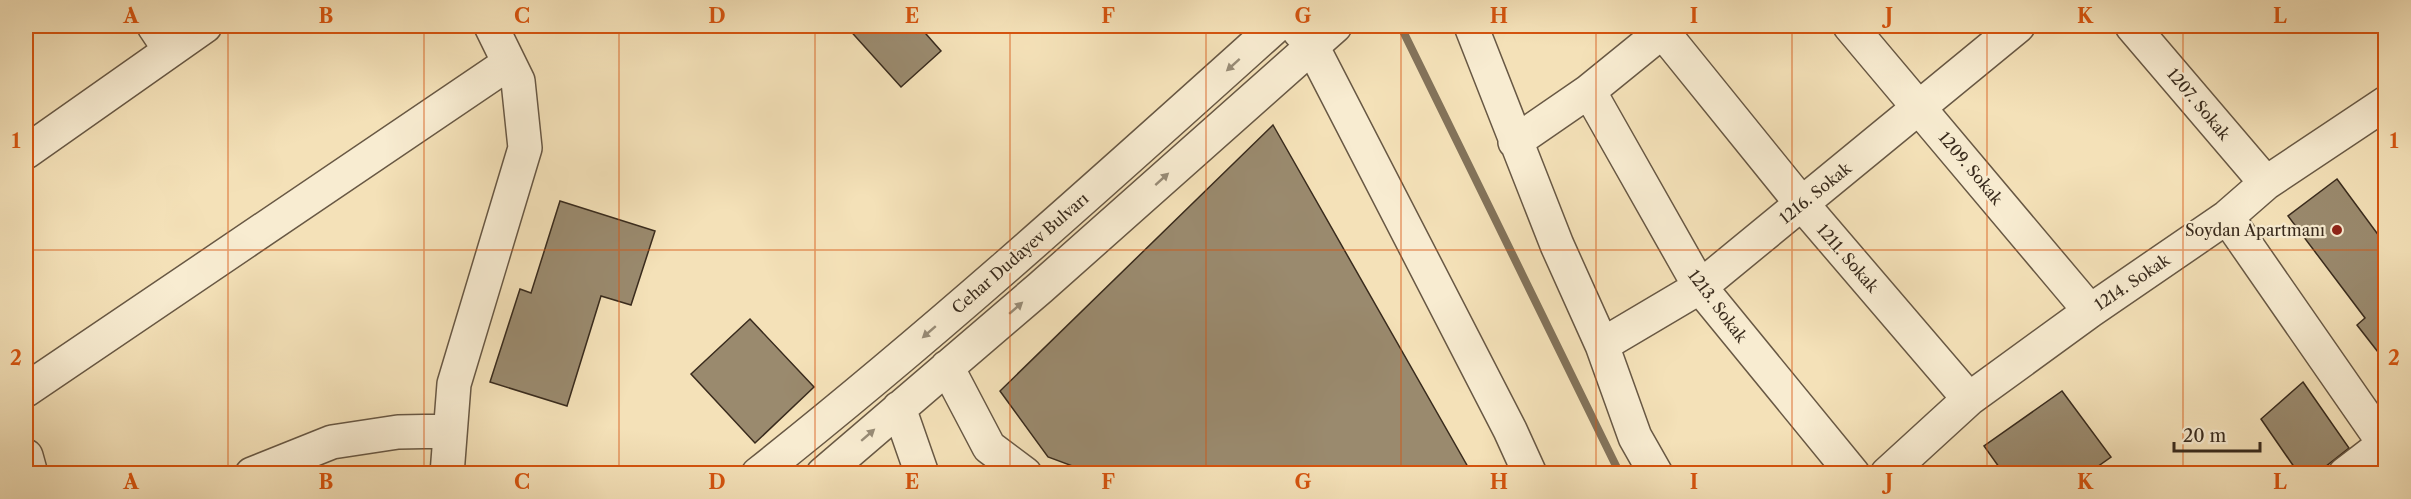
<svg xmlns="http://www.w3.org/2000/svg" width="2411" height="499" font-family="'Libre Caslon Text',serif">
	<rect width="100%" height="100%" fill="#f4e1b8"/>
	<filter id="stains"><feTurbulence type="fractalNoise" baseFrequency=".00333" numOctaves="4"/><feColorMatrix values="0 0 0 0 .2 0 0 0 0 .09 0 0 0 0 .02 0 0 0 .5 -.17"/></filter>
	<radialGradient id="worn" r=".72"><stop offset=".6" stop-color="#630" stop-opacity="0"/><stop offset="1" stop-color="#630" stop-opacity=".3"/></radialGradient>
	<g fill="none" stroke-linecap="round" stroke-linejoin="round">
		<path stroke="#83735a" stroke-width="8" d="M1402,29L1620,474"/>
	</g>
	<path fill="#9a8a6e" stroke="#392b1d" stroke-width="1.5" d="M846,26H919L941,51L901,87Z
		M1273,125L1472,474H1094L1048,457L1000,391Z
		M2337,179L2385,244V361L2357,325L2365,318L2288,216Z
		M560,201L655,231L631,305L601,296L567,406L490,382L520,289L531,293Z
		M750,319L814,387L755,443L691,374Z
		M2303,382L2349,448L2316,474H2299L2261,419Z
		M2062,391L2111,457L2087,474H2004L1984,446Z"/>
	<g fill="none" stroke-linecap="round" stroke-linejoin="round">
		<defs>
			<path id="minor" d="M154,26L170,50
				M1471,26L1557,245L1602,345L1635,437L1656,474
				M1850,26L2090,311
				M2132,26L2266,183
				M1299,31L1312,46L1510,430L1530,474
				M1662,31L1802,204L1969,399
				M1589,91L1700,287L1853,474
				M1515,142L1589,91L1669,26
				M26,152L205,26
				M2227,217L2386,446
				M1602,345L1700,287L2018,26
				M947,367L989,447L1025,474
				M26,390L509,63
				M899,408L922,474
				M26,456L31,474
				M252,474L332,442L398,432L450,431
				M447,474L454,384L525,148L518,81L491,26
				M758,474C936,333 1107,178 1276,26
				M823,474L1040,288L1335,26
				M1887,474L1969,399L2090,311L2227,217L2266,183L2386,103
				M2345,474L2384,444"/>
		</defs>
		<use href="#minor" stroke="#685844" stroke-width="36"/>
		<use href="#minor" stroke="#f8ecd1" stroke-width="33"/>
	</g>
	<defs><path id="oneway-solid" d="M-6-.8H1V-3.2L6.5 0L1 3.2V.8H-6Z" transform="scale(1.5)"/></defs>
	<g fill="#988c77">
		<use href="#oneway-solid" transform="translate(1233 65) rotate(138)"/>
		<use href="#oneway-solid" transform="translate(1162 179) rotate(-42)"/>
		<use href="#oneway-solid" transform="translate(1016 308) rotate(-41)"/>
		<use href="#oneway-solid" transform="translate(929 332) rotate(139)"/>
		<use href="#oneway-solid" transform="translate(868 435) rotate(-41)"/>
	</g>
	<path fill="none" stroke="#d6540e" stroke-width="1.5" stroke-opacity="0.55" d="M228,26V474M424,26V474M619,26V474M815,26V474M1010,26V474M1206,26V474M1401,26V474M1596,26V474M1792,26V474M1987,26V474M2183,26V474M26,250H2386"/>
	<circle fill="#8f2418" stroke="#f8ecd1" stroke-width="2" cx="2337" cy="230" r="6"/>
	<g text-anchor="middle" dominant-baseline="central" stroke-width="4.5" stroke-linejoin="round" paint-order="stroke">
		<g font-size="16" fill="#392b1d" stroke="#f8ecd1">
			<text transform="translate(2199 104) rotate(50)">1207. Sokak</text>
			<text transform="translate(1971 168) rotate(50)">1209. Sokak</text>
			<text transform="translate(1815 193) rotate(-39)">1216. Sokak</text>
			<text transform="translate(1020 253) rotate(-41)">Cehar Dudayev Bulvarı</text>
			<text transform="translate(1848 258) rotate(49)">1211. Sokak</text>
			<text transform="translate(2132 282) rotate(-34)">1214. Sokak</text>
			<text transform="translate(1718 306) rotate(53)">1213. Sokak</text>
		</g>
		<g font-size="16" fill="#392b1d" stroke="#f8ecd1" text-anchor="end">
			<text x="2325" y="230">Soydan Apartmanı</text>
		</g>
	</g>
	<rect width="2411" height="499" fill="none" stroke="#f4e1b8" stroke-width="66"/>
	<path d="M2174 442v9h86v-9" fill="none" stroke="#392b1d" stroke-width="3"/>
	<text x="2183" y="442" font-size="18" fill="#392b1d" stroke="#f8ecd1" stroke-width="4.5" paint-order="stroke">20 m</text>
	<rect x="33" y="33" width="2345" height="433" fill="none" stroke="#d6540e" stroke-width="2"/>
	<g font-size="20" text-anchor="middle" font-weight="bold" fill="#d6540e">
		<text x="131" y="23">A</text>
		<text x="326" y="23">B</text>
		<text x="522" y="23">C</text>
		<text x="717" y="23">D</text>
		<text x="912" y="23">E</text>
		<text x="1108" y="23">F</text>
		<text x="1303" y="23">G</text>
		<text x="1499" y="23">H</text>
		<text x="1694" y="23">I</text>
		<text x="1889" y="23">J</text>
		<text x="2085" y="23">K</text>
		<text x="2280" y="23">L</text>
		<text x="16" y="148">1</text>
		<text x="2394" y="148">1</text>
		<text x="16" y="365">2</text>
		<text x="2394" y="365">2</text>
		<text x="131" y="489">A</text>
		<text x="326" y="489">B</text>
		<text x="522" y="489">C</text>
		<text x="717" y="489">D</text>
		<text x="912" y="489">E</text>
		<text x="1108" y="489">F</text>
		<text x="1303" y="489">G</text>
		<text x="1499" y="489">H</text>
		<text x="1694" y="489">I</text>
		<text x="1889" y="489">J</text>
		<text x="2085" y="489">K</text>
		<text x="2280" y="489">L</text>
	</g>
	<rect width="100%" height="100%" filter="url(#stains)"/>
	<rect width="100%" height="100%" fill="url(#worn)"/>
</svg>
